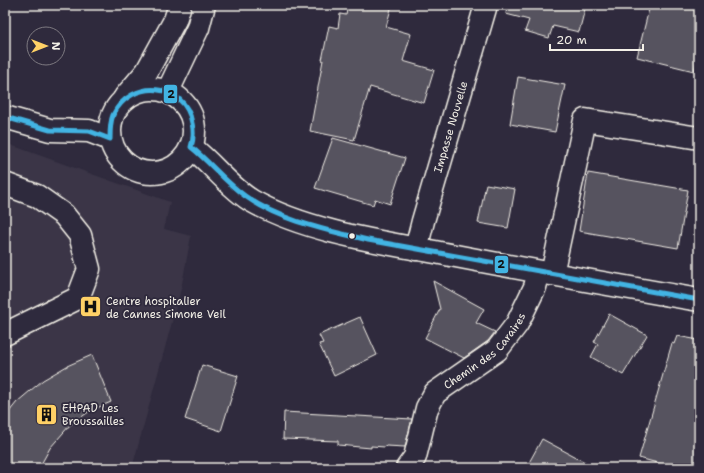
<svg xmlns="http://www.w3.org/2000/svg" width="704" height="473" font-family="'Shantell Sans',sans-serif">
	<rect width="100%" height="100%" fill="#2f2a3d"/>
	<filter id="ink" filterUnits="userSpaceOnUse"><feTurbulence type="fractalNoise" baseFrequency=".025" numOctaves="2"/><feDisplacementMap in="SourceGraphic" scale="8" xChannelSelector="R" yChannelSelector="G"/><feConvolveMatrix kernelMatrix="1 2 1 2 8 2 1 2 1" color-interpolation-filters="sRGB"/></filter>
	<g filter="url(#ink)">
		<path fill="#3b3647" d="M5,143L170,202L164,229L191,236L181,289L132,468H5Z"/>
		<path fill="#56525f" stroke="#f4f1e8" d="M348,5H392L386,27L411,34L403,61L434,70L424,103L370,87L354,140L310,131L323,60H322L329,26L338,28L340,14L346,15Z
			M507,5H586L579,32L553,26L549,38L525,31L529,20L506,14Z
			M650,5H699V52L694,71L637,57Z
			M518,77L565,85L555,132L510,124Z
			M333,138L405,158L390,204L375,199L373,205L315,188Z
			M588,173L688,190L678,248L579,231Z
			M486,184L515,189L508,228L478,223Z
			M433,281L484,309L476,323L495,332L488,341L464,358L425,338L440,309Z
			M609,314L647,335L623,375L591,357L598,344L594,342Z
			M360,317L377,355L334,376L319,344L323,343L319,335Z
			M677,336L699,340V468H676L639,458L672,343L674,344Z
			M92,355L111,402L90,411L70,425L50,448L39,468H5V417L17,402L43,380L67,366Z
			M202,365L238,376L221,431L185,419Z
			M284,412L357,416L412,419L405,447L386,446L385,447L371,446V448L338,445V441L283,439Z
			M542,439L596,468H526Z"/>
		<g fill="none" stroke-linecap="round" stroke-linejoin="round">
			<defs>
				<g id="minor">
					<circle cx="152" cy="131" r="42"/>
					<path d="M168,91L198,28L204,5"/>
					<path d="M125,97L147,71L175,20L180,5"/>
					<path d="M5,117L50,130L89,131L110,139"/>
					<path d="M191,147C212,163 230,188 252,201C305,231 380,242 440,253C527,270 613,285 699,300"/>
					<path d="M5,184L37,196L64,215L80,235L89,269L78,298L5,334"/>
					<path id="s1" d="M416,249L423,221L486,5"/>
					<path d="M552,274L585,120L699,138"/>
					<path id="s2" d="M407,468L415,457L427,408L435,393L497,350L517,324L535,287L539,272"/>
				</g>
			</defs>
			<use href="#minor" stroke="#f4f1e8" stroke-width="25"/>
			<use href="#minor" stroke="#2f2a3d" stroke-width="22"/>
			<defs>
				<path id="bus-1" d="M5,117L50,130L89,131L110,139C110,131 110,122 113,115C131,78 185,82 192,123C194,132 194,138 191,147C210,162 225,182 245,196C280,221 327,230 368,240L699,300"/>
			</defs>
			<use href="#bus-1" stroke="#2f2a3d" stroke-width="8"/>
			<use href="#bus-1" stroke="#42b4e3" stroke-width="5"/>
		</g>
	</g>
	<defs>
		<symbol id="hospital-square" viewBox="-11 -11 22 22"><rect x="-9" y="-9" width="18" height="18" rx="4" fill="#ffd166" stroke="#2f2a3d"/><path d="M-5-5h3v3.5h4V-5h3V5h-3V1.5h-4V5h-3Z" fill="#111"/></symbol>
		<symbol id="building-square" viewBox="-11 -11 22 22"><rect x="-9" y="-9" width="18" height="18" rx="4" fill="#ffd166" stroke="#2f2a3d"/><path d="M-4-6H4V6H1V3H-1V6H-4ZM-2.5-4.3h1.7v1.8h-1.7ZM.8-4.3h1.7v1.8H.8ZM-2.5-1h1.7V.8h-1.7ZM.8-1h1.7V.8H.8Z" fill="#111"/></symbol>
	</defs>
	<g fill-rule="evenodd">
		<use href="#hospital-square" x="78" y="294" width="25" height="25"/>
		<use href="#building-square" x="34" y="402" width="25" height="25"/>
	</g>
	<circle fill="#f4f1e8" stroke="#2f2a3d" stroke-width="1.5" cx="352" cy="236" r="3.5"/>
	<g text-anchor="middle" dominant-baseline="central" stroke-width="3.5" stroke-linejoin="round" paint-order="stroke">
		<g font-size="11" fill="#f4f1e8" stroke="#2f2a3d">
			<text stroke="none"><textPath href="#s1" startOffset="127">Impasse Nouvelle</textPath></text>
			<text stroke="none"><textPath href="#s2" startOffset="147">Chemin des Caraires</textPath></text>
		</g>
		<g font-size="11" fill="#f4f1e8" stroke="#2f2a3d" text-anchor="start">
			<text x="106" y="301">Centre hospitalier<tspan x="106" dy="13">de Cannes Simone Veil</tspan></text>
			<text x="62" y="408">EHPAD Les<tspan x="62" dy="13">Broussailles</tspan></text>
		</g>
	</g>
	<g stroke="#2f2a3d" stroke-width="1.5">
		<rect x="163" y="84" width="15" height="20" rx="4" fill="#42b4e3"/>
		<rect x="494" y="255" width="15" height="19" rx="4" fill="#42b4e3"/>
	</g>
	<g font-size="11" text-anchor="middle" font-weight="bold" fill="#111">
		<text x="171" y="98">2</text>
		<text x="501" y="268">2</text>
	</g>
	<rect width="704" height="473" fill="none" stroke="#2f2a3d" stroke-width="20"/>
	<rect x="10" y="10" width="684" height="453" fill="none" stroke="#f4f1e8" stroke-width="1.5" filter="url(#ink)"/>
	<g transform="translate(46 46) rotate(90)"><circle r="19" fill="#2f2a3d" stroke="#7e7a81"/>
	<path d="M0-3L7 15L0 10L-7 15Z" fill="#ffd166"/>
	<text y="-6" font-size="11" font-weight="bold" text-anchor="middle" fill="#f4f1e8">N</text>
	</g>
	<path d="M550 44v6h93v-6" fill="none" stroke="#f4f1e8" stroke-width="2"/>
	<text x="556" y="44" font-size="12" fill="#f4f1e8" stroke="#2f2a3d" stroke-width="3" paint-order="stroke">20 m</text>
</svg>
